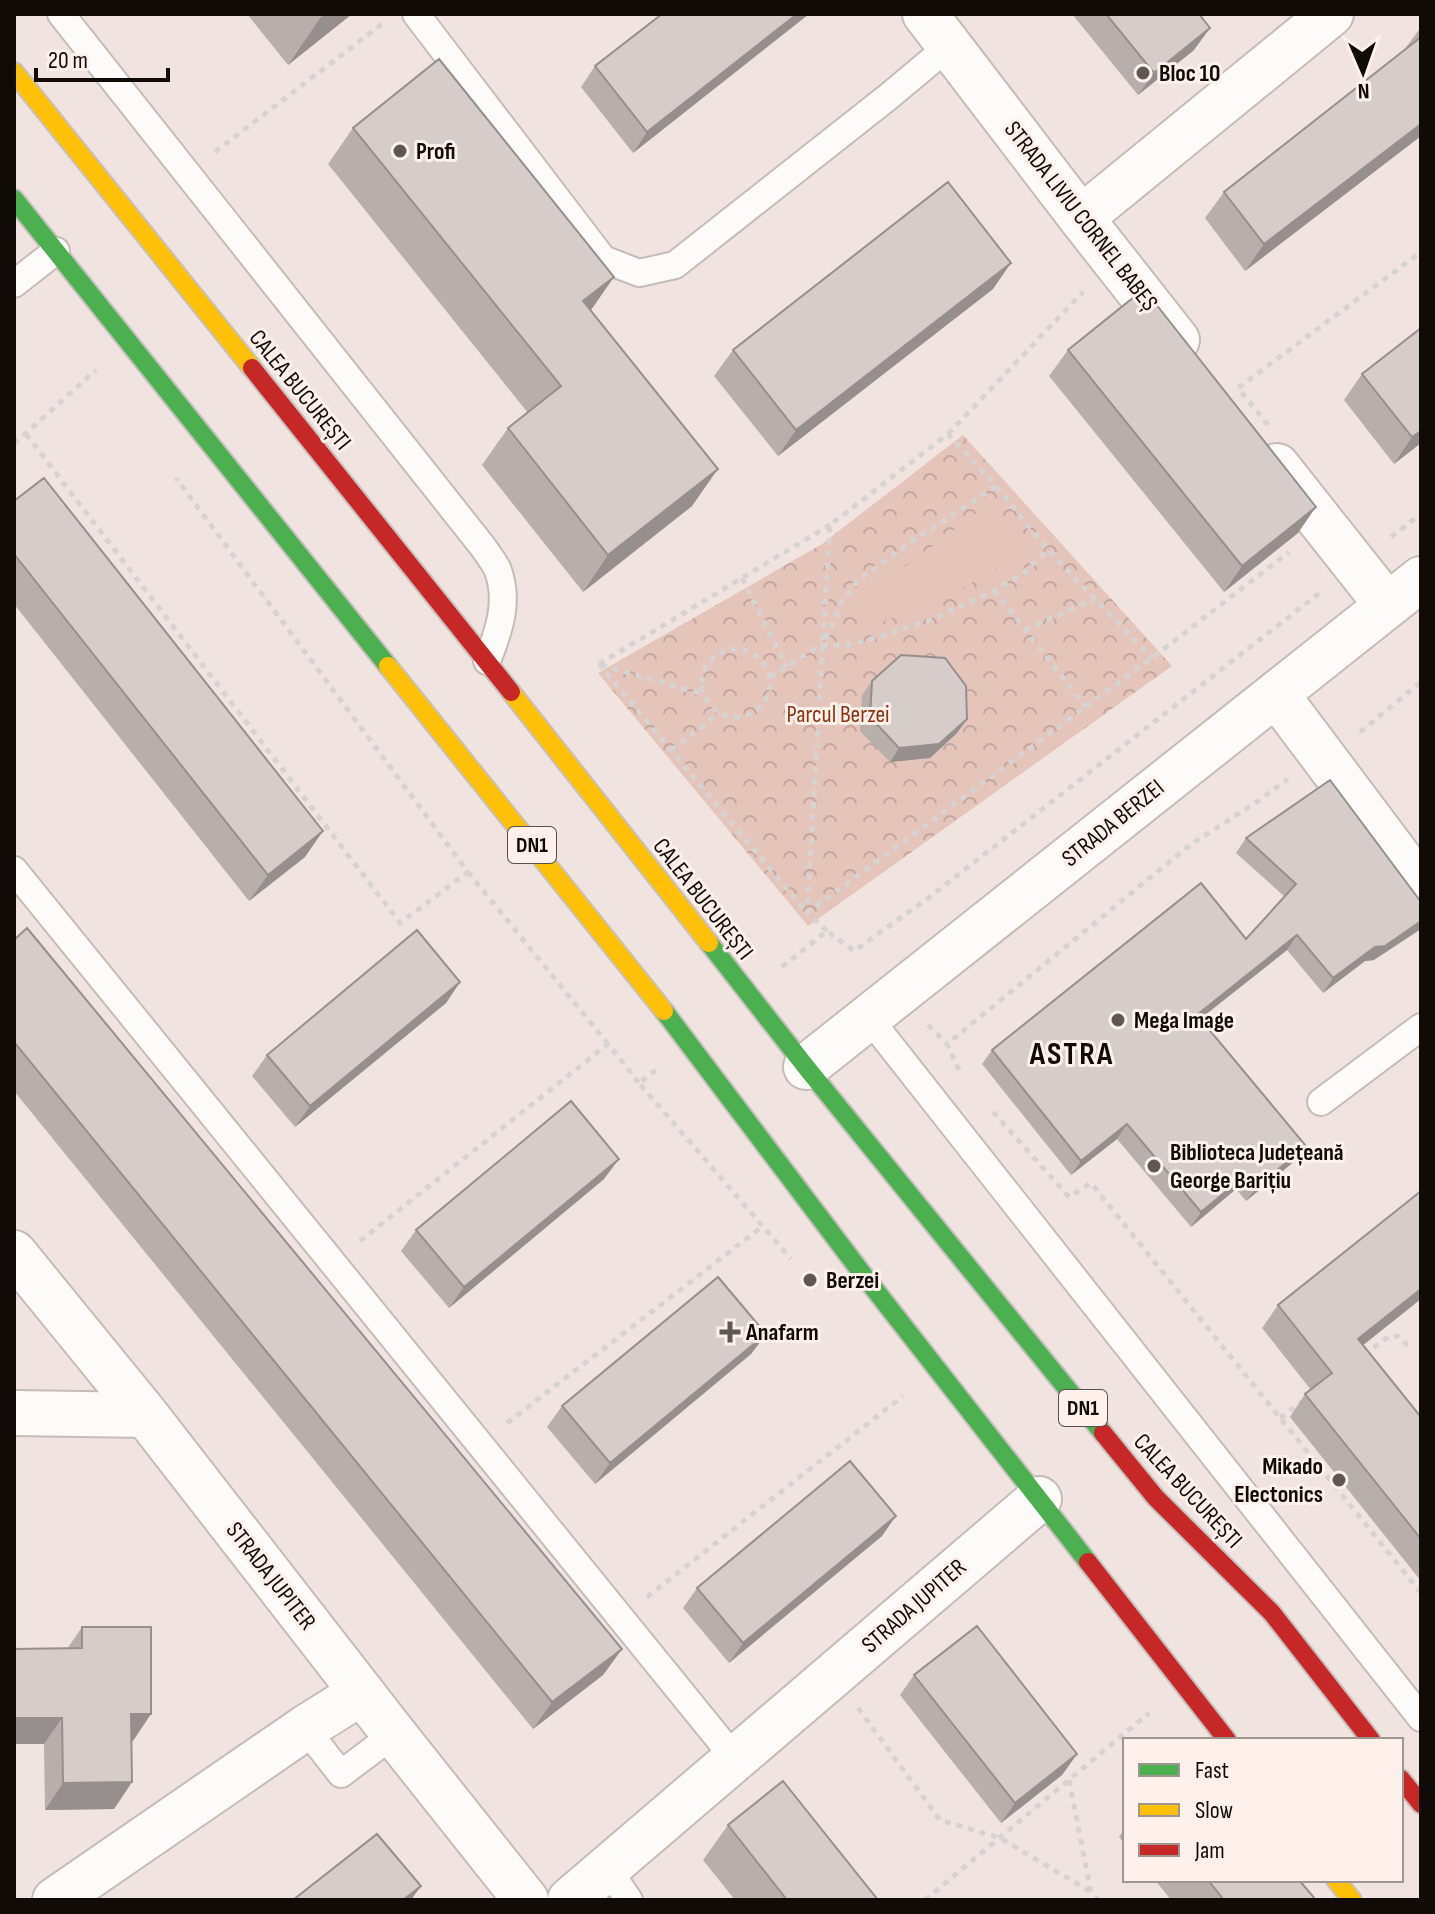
<svg xmlns="http://www.w3.org/2000/svg" width="1435" height="1914" font-family="'Sofia Sans Condensed',sans-serif">
	<defs>
		<pattern id="forest-crowns" width="20" height="18" patternUnits="userSpaceOnUse" patternTransform="scale(2)"><rect width="20" height="18" fill="#e5c4ba"/><path d="M2 6a3 3 0 1 1 6 0M12 15a3 3 0 1 1 6 0" fill="none" stroke="#c3a79e"/></pattern>
	</defs>
	<rect width="100%" height="100%" fill="#f1e4e0"/>
	<path fill="url(#forest-crowns)" d="M963,435L1172,666L808,926L598,673L822,544Z"/>
	<path fill="#e5c4ba" d="M993,501L1027,552L948,596L872,626L856,605L866,595Z"/>
	<g fill="none" stroke-linecap="round" stroke-linejoin="round">
		<defs>
			<path id="lane" d="M61,14L483,547C488,554 493,561 497,568C510,600 499,631 487,661
				M416,14L603,259L639,273L675,265L888,97L949,46
				M14,284L56,251
				M14,870L736,1760
				M868,1017L1421,1718
				M1321,1102L1421,1027
				M305,1728L341,1774L394,1734
				M607,1868L629,1900"/>
			<path id="street" d="M925,14L1081,218L1177,340
				M1081,218L1331,14
				M1277,466L1387,605
				M1276,694L1421,887
				M806,1067L1421,579
				M14,1253L146,1415L394,1734L526,1900
				M14,1413L146,1415
				M55,1900L305,1728L361,1693
				M570,1900L1039,1499"/>
			<path id="fast" d="M14,199L388,666
				M709,943L806,1067L1103,1433
				M664,1011L858,1268L1088,1562"/>
			<path id="slow" d="M14,72L252,368
				M388,666L664,1011
				M511,692L709,943
				M1336,1880L1352,1900"/>
			<path id="jam" d="M252,368L511,692
				M1103,1433L1156,1498L1272,1613L1371,1740
				M1088,1562L1227,1740
				M1401,1779L1421,1804"/>
		</defs>
		<use href="#lane" stroke="#c5bbb8" stroke-width="30"/>
		<use href="#street" stroke="#c5bbb8" stroke-width="48"/>
		<use href="#fast" stroke="#c6c0be" stroke-width="22"/>
		<use href="#slow" stroke="#c6c0be" stroke-width="22"/>
		<use href="#jam" stroke="#c6c0be" stroke-width="22"/>
		<path stroke="#d7d3d2" stroke-width="5" stroke-dasharray="6 6" stroke-linecap="butt" d="M215,152L382,24
			M1268,425L1238,388L1421,252
			M26,434L400,923L468,872L176,478
			M948,434L1083,292
			M14,444L96,370
			M996,486L952,516L918,537L857,581L841,604L823,645H849L889,634L935,618L987,594L1020,576L1048,550
			M1391,537L1421,514
			M742,578L787,667
			M994,590L1086,707
			M1025,630L1095,599
			M702 683a34 34 0 1 1 68 0a34 34 0 1 1-68 0Z
			M599,664L807,913L1152,658L1289,552
			M599,664L830,525
			M601,665L703,694
			M770,677L822,645
			M1360,732L1421,682
			M671,750L720,713
			M468,872L608,1044
			M827,931L807,913L830,525L948,434L996,486L1048,550L1152,658
			M782,967L827,931L854,951L927,899L1322,591
			M928,1025L947,1044
			M656,1070L639,1083L791,1259
			M959,1070L947,1044L1190,845L1258,801L1288,779
			M993,1112L1069,1197L1091,1183L1421,1593
			M360,1241L608,1044L639,1083
			M1364,1355L1388,1337L1398,1336L1412,1350
			M1280,1418L1302,1402
			M507,1423L763,1226
			M647,1597L903,1396
			M858,1708L940,1820L1000,1838L1091,1892
			M1069,1780L1091,1892L1098,1900
			M925,1900L1149,1713"/>
		<use href="#lane" stroke="#fdfbfa" stroke-width="26"/>
		<use href="#street" stroke="#fdfbfa" stroke-width="44"/>
		<use href="#fast" stroke="#4caf50" stroke-width="18"/>
		<use href="#slow" stroke="#ffc107" stroke-width="18"/>
		<use href="#jam" stroke="#c62828" stroke-width="18"/>
	</g>
	<path fill="#b8afad" d="M247,14H352L288,65Z
		M662,14H809L633,153L581,87L595,66Z
		M1072,14H1199L1194,50L1138,95Z
		M1421,27V136L1245,271L1205,218L1224,192L1404,50Z
		M353,128L591,310L692,506L583,592L482,465L508,428L528,413L328,164Z
		M993,289L778,456L714,376L733,350Z
		M1421,328V443L1394,464L1344,400L1362,374Z
		M1068,350L1298,533L1224,592L1049,376Z
		M14,501L305,857L249,901L14,604Z
		M872,681L967,719L957,733L930,758L890,762L860,731L862,695Z
		M1330,780L1374,960L1365,961L1323,993L1287,950L1200,1019L1306,1146L1296,1160L1246,1201L1236,1189L1191,1227L1117,1139L1071,1175L982,1064L992,1050L1246,939L1285,897L1236,853L1246,838Z
		M14,940L622,1649L603,1675L533,1729L14,1091Z
		M460,982L446,1003L295,1127L252,1076L267,1055Z
		M604,1179L449,1308L401,1251L416,1230Z
		M1278,1305L1363,1345L1421,1417V1581L1290,1417L1305,1394L1311,1390L1262,1328Z
		M766,1334L751,1354L595,1484L547,1427L562,1406Z
		M882,1536L729,1663L683,1608L697,1588Z
		M82,1627L133,1741H132V1782L114,1809L45,1810L44,1744L67,1649Z
		M914,1675L1077,1754L1062,1775L1001,1823L900,1695Z
		M728,1825L878,1900H735L703,1860Z
		M1125,1828V1844L1119,1837Z
		M1155,1880H1299L1316,1900H1171Z"/>
	<path fill="#968f8d" d="M326,14H352L288,65L321,17Z
		M797,14H809L633,153L647,132Z
		M1210,28L1194,50L1138,95L1154,73Z
		M1421,124V136L1245,271L1264,244Z
		M1011,263L993,289L778,456L796,430Z
		M614,277L589,313L583,301Z
		M1421,431V443L1394,464L1412,437Z
		M718,469L692,506L583,592L608,555Z
		M1316,507L1298,533L1224,592L1242,566Z
		M967,719L957,733L930,758L890,762L899,748Z
		M323,831L305,857L249,901L268,875Z
		M1421,921V929L1374,960L1365,961L1323,993L1333,978L1375,947Z
		M1297,935L1287,950L1186,1030L1197,1015Z
		M460,982L446,1003L295,1127L310,1106Z
		M1127,1124L1117,1139L1071,1175L1081,1161Z
		M1306,1146L1296,1160L1246,1201L1257,1187Z
		M619,1159L604,1179L449,1308L464,1287Z
		M1246,1175L1236,1189L1191,1227L1201,1212Z
		M1421,1289V1299L1342,1362L1358,1339Z
		M766,1334L751,1354L595,1484L610,1463Z
		M896,1516L882,1536L729,1663L743,1643Z
		M622,1649L603,1675L533,1729L552,1702Z
		M131,1714H151L133,1741L113,1740Z
		M14,1718H62L44,1744H14Z
		M1077,1754L1062,1775L1001,1823L1015,1803Z
		M132,1782L114,1809L45,1810L63,1783Z
		M421,1886L411,1900H403Z"/>
	<path fill="#d6ccc9" stroke="#968f8d" stroke-width="2" d="M662,14H797L647,132L595,66Z
		M1106,14H1199L1210,28L1154,73Z
		M1421,37V124L1264,244L1224,192Z
		M439,59L614,277L583,301L718,469L608,555L508,428L561,386L353,128Z
		M948,182L1011,263L796,430L733,350Z
		M1144,289L1316,507L1242,566L1068,350Z
		M1421,328V431L1412,437L1362,374Z
		M44,478L323,831L268,875L14,554V501Z
		M901,655L945,658L966,686L967,719L939,744L899,748L870,717L872,681Z
		M1330,780L1421,902V921L1385,946L1375,947L1333,978L1297,935L1197,1015L1306,1146L1257,1187L1246,1175L1201,1212L1127,1124L1081,1161L992,1050L1201,883L1246,939L1296,884L1246,838Z
		M27,928L622,1649L552,1702L14,1042V940Z
		M417,930L460,982L310,1106L267,1055Z
		M571,1101L619,1159L464,1287L416,1230Z
		M1421,1191V1289L1358,1339L1421,1417V1539L1305,1394L1332,1373L1278,1305Z
		M718,1277L766,1334L610,1463L562,1406Z
		M850,1461L896,1516L743,1643L697,1588Z
		M977,1626L1077,1754L1015,1803L914,1675Z
		M82,1627H151V1714H131L132,1782L63,1783L62,1718H14V1649L82,1648Z
		M783,1781L878,1900H787L728,1825Z
		M377,1834L421,1886L403,1900H293Z
		M1208,1880H1299L1316,1900H1224Z"/>
	<g fill="#5f5754" stroke="#fef1ec" stroke-width="3">
		<circle cx="1143" cy="73" r="8"/>
		<circle cx="400" cy="151" r="8"/>
		<circle cx="1118" cy="1020" r="8"/>
		<circle cx="1154" cy="1166" r="8"/>
		<circle cx="810" cy="1280" r="8"/>
		<path d="M726 1320h8v8h8v8h-8v8h-8v-8h-8v-8h8z"/>
		<circle cx="1339" cy="1480" r="8"/>
	</g>
	<g text-anchor="middle" dominant-baseline="central" stroke-width="6" stroke-linejoin="round" paint-order="stroke">
		<g fill="#fef1ec" stroke="#58504c" stroke-width="2">
			<rect x="508" y="827" width="48" height="36" rx="6"/>
			<rect x="1059" y="1390" width="48" height="36" rx="6"/>
		</g>
		<g font-size="22" font-weight="bold" fill="#110b08">
			<text x="532" y="845">DN1</text>
			<text x="1083" y="1408">DN1</text>
		</g>
		<g font-size="24" font-weight="bold" fill="#110b08" stroke="#fef1ec" text-anchor="start">
			<text x="1159" y="73">Bloc 10</text>
			<text x="416" y="151">Profi</text>
			<text x="1134" y="1020">Mega Image</text>
			<text x="1170" y="1152">Biblioteca Județeană<tspan x="1170" dy="28">George Barițiu</tspan></text>
			<text x="826" y="1280">Berzei</text>
			<text x="746" y="1332">Anafarm</text>
			<text x="1323" y="1466" text-anchor="end">Mikado<tspan x="1323" dy="28">Electonics</tspan></text>
		</g>
		<g font-size="24" fill="#110b08" stroke="#fef1ec">
			<text transform="translate(1081 216) rotate(52)">STRADA LIVIU CORNEL BABEȘ</text>
			<text transform="translate(300 390) rotate(51)">CALEA BUCUREȘTI</text>
			<text transform="translate(1113 823) rotate(-39)">STRADA BERZEI</text>
			<text transform="translate(703 899) rotate(52)">CALEA BUCUREȘTI</text>
			<text transform="translate(1188 1491) rotate(47)">CALEA BUCUREȘTI</text>
			<text transform="translate(271 1576) rotate(52)">STRADA JUPITER</text>
			<text transform="translate(914 1606) rotate(-41)">STRADA JUPITER</text>
		</g>
		<g font-size="24" fill="#8b330f" stroke="#fef1ec">
			<text x="838" y="714">Parcul Berzei</text>
		</g>
		<g font-size="32" font-weight="bold" letter-spacing="2" fill="#110b08" stroke="#fef1ec">
			<text x="1072" y="1054">ASTRA</text>
		</g>
	</g>
	<rect width="1435" height="1914" fill="none" stroke="#110b08" stroke-width="32"/>
	<rect x="1123" y="1738" width="280" height="144" fill="#fef1ec" stroke="#9f9591" stroke-width="2"/>
	<rect x="1139" y="1764" width="40" height="12" fill="#4caf50" stroke="#9f9591" stroke-width="2"/>
	<text x="1195" y="1778" font-size="24" fill="#110b08">Fast</text>
	<rect x="1139" y="1804" width="40" height="12" fill="#ffc107" stroke="#9f9591" stroke-width="2"/>
	<text x="1195" y="1818" font-size="24" fill="#110b08">Slow</text>
	<rect x="1139" y="1844" width="40" height="12" fill="#c62828" stroke="#9f9591" stroke-width="2"/>
	<text x="1195" y="1858" font-size="24" fill="#110b08">Jam</text>
	<g transform="translate(1363 72) rotate(178)" stroke="#fef1ec" stroke-width="6" paint-order="stroke">
	<path d="M0-6L14 30L0 20L-14 30Z" fill="#110b08"/>
	<text y="-12" font-size="22" font-weight="bold" text-anchor="middle" fill="#110b08">N</text>
	</g>
	<path d="M36 68v12h132v-12" fill="none" stroke="#110b08" stroke-width="4"/>
	<text x="48" y="68" font-size="24" fill="#110b08" stroke="#fef1ec" stroke-width="6" paint-order="stroke">20 m</text>
</svg>
